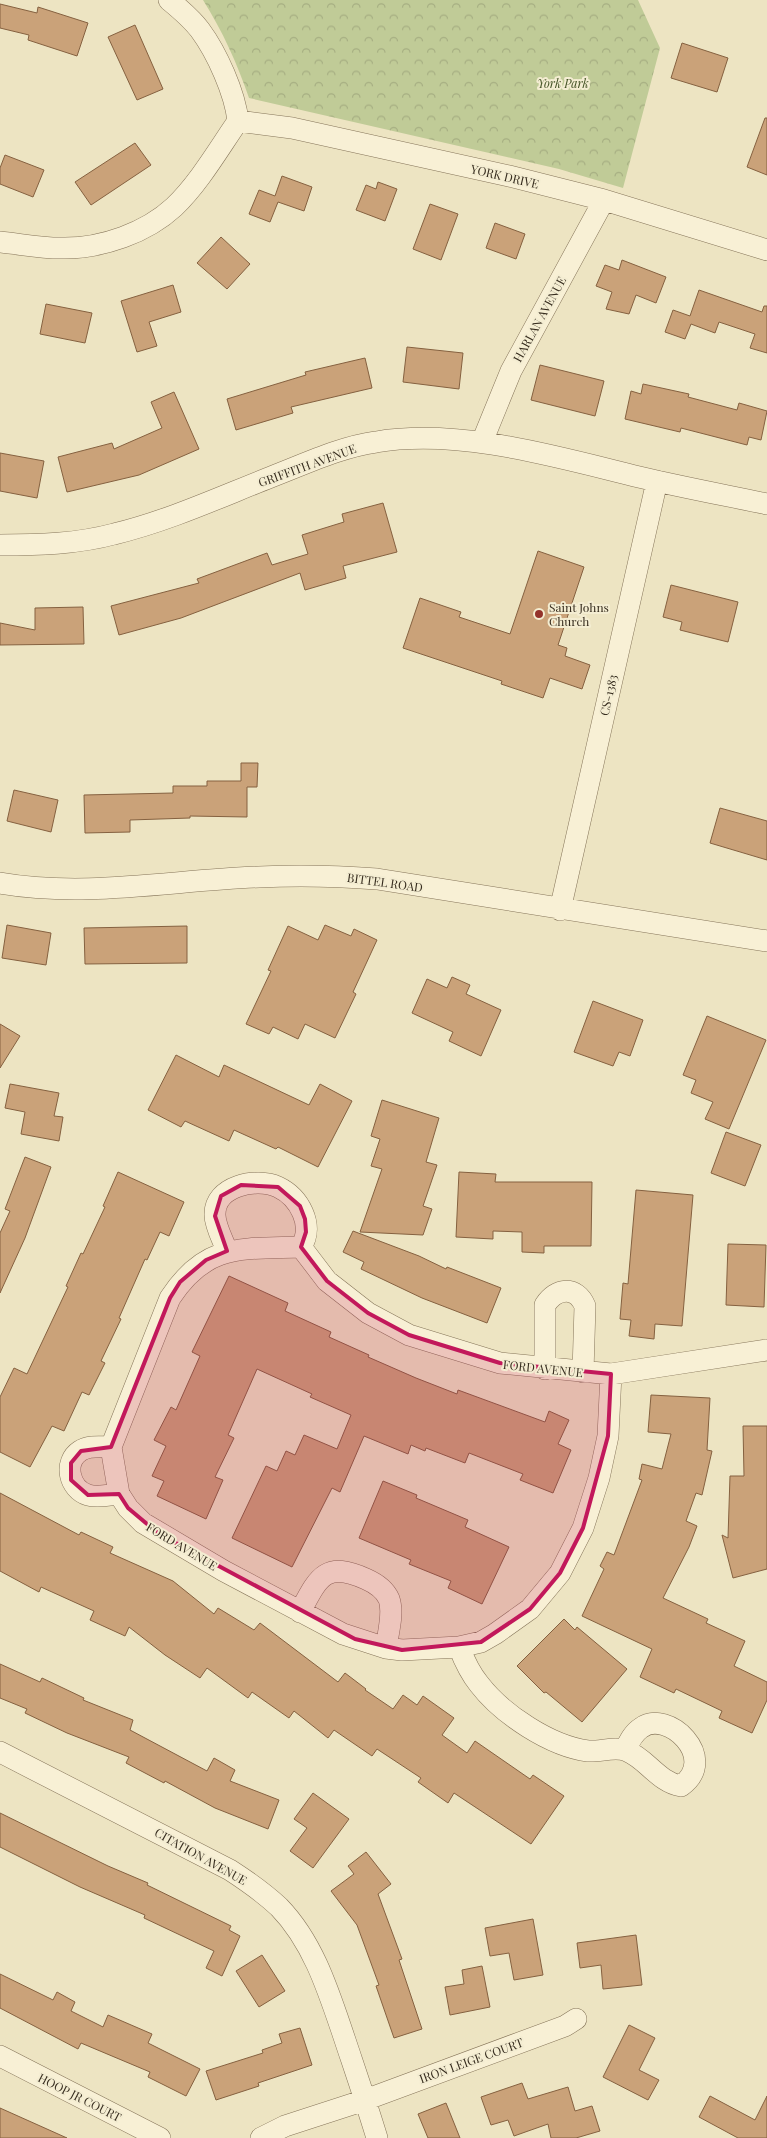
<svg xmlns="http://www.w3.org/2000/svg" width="767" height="2138" font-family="'Playfair Display',serif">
	<defs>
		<pattern id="forest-crowns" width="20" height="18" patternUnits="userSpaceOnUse" patternTransform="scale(1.25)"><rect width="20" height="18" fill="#c0cb97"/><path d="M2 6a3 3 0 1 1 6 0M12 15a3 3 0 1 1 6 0" fill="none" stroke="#a6ae82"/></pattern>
	</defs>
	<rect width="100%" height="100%" fill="#ede4c2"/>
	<path fill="url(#forest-crowns)" d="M203,0H638L660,48L623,188L559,169L249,98C237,63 223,32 203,0Z"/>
	<path fill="#caa279" stroke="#856140" d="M0,4L37,13L38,7L88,23L77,56L28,40L29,35L0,28Z
		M135,25L163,89L137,100L108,37Z
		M682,43L728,58L717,92L671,78Z
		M765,118H767V175L747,167Z
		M135,143L151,165L91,205L75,182Z
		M5,155L44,170L33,197L0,184V168Z
		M282,176L312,187L304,211L278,202L270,222L249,214L259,190L275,196Z
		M378,182L397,189L385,221L356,210L366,185L376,189Z
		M430,204L458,214L441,260L413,249Z
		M495,223L525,234L516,259L486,248Z
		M221,237L250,264L227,289L197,263Z
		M622,260L666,277L656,303L636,295L629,314L606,309L612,292L596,286L605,265L619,270Z
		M173,285L181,312L149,322L157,346L137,352L121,301Z
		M699,290L762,312L764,306H767V353L750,348L755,334L719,322L715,333L691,324L685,339L665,332L673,310L690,316Z
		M46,304L92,313L85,343L40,334Z
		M407,347L463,353L459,389L403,382Z
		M365,358L372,388L291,407L293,413L236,430L227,399L306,375L305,372Z
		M540,365L604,381L595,416L531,400Z
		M643,384L689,394L688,397L737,410L739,403L767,411L761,440L749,437L747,445L681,428L680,432L625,419L631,391L641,394Z
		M174,392L199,449L139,475L67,492L58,457L112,443L114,449L162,428L151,402Z
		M0,453L44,461L37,498L0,491Z
		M383,503L397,552L343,566L346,578L305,590L300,573L181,618L119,635L111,606L199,583L197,579L267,553L272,565L308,554L302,535L344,522L342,514Z
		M538,551L584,567L558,645L567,648L565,656L590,665L582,689L550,678L543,698L501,684L502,681L403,648L420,598L461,612L459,617L510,634Z
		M671,585L738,602L728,642L680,630L682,622L663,617Z
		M83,607L84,644L0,645V623L35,630V608Z
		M241,763H258L257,787H247V817L190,816V818L130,820V832L85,833L84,795L173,793V786H207V781H241Z
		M14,790L58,800L51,832L7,821Z
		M720,808L767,821V860L710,843Z
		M7,925L51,933L46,965L2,958Z
		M325,925L351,936L354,929L377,940L353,992L356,994L335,1038L305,1024L298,1039L273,1027L269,1034L246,1024L271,971L268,970L288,926L318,940Z
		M187,926V963L85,964L84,928Z
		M452,977L470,985L466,994L501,1010L481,1056L449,1041L453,1032L412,1013L427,979L447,988Z
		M593,1001L643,1020L630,1056L619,1052L613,1066L574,1052Z
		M707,1016L766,1040L729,1129L705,1119L713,1102L691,1093L696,1080L683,1075Z
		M0,1024L20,1036L0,1068Z
		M176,1055L219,1077L224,1065L309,1105L320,1084L352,1101L318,1167L278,1147L276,1149L234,1130L229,1141L185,1121L181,1127L148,1110Z
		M10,1084L59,1093L54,1116L63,1117L59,1141L21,1134L25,1112L5,1108Z
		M382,1100L439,1118L426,1162L437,1165L423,1206L432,1209L423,1235L360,1232L382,1169L371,1166L380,1139L371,1136Z
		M726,1132L761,1145L745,1186L711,1173Z
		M25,1157L51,1167L25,1238L0,1293V1233L10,1211L5,1209Z
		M118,1172L184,1202L169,1236L160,1232L147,1260L145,1259L119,1318L121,1319L101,1361L105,1363L89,1395L82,1392L64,1431L52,1426L30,1467L0,1452V1397L14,1368L27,1374L68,1287L66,1286L81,1253L83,1254L105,1207L103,1206Z
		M459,1172L496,1174L495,1182H592L591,1246H544V1253L522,1252V1232L493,1231V1239L456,1237Z
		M636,1190L693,1195L682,1326L655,1324L654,1339L629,1336L631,1320L620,1319L623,1283L628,1284Z
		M353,1231L419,1256L446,1269L447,1267L501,1288L487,1323L422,1298L361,1269L364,1262L343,1252Z
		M728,1244L766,1245L764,1307L726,1305Z
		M229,1276L288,1303L285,1311L331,1332L329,1337L369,1355L368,1357L416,1378L457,1394L458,1390L545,1422L549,1411L569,1420L558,1444L571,1450L553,1493L520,1480L523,1474L469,1453L465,1463L426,1448L425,1451L411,1445L408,1454L364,1436L340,1492L332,1488L292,1567L232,1538L266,1466L277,1471L286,1451L295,1455L304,1435L337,1449L351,1415L310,1397L312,1394L257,1369L228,1435L234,1438L215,1477L223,1480L206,1519L157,1496L164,1481L152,1476L166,1446L154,1440L171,1407L176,1410L200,1356L192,1352Z
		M651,1395L710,1398L707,1450L712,1451L702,1495L696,1493L686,1521L697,1526L689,1547L663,1598L708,1619L706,1623L745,1641L734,1666L767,1682V1700L752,1733L719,1718L722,1711L676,1689L674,1693L640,1677L652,1649L582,1616L604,1569L600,1566L607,1552L614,1555L642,1480L639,1479L642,1464L662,1469L671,1434L648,1432Z
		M743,1426H767V1569L733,1578L722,1535L728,1538L730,1476H744Z
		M383,1481L417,1495L416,1498L468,1520L465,1527L509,1547L482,1604L448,1588L451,1581L409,1564L411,1560L359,1538Z
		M0,1493L79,1535L81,1532L113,1547L110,1553L173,1581L214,1614L218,1608L254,1630L260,1623L338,1682L345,1673L366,1689L365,1690L393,1709L403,1695L417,1705L423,1696L454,1718L442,1735L467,1753L475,1741L530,1779L533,1775L564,1796L531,1844L454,1793L448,1803L418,1782L421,1778L377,1749L372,1756L334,1730L328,1738L294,1711L289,1718L252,1692L248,1698L207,1668L200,1678L165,1655L129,1627L125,1636L90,1620L94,1611L41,1587L39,1592L0,1571Z
		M564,1619L575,1630L577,1627L627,1669L582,1722L546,1692L544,1693L517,1666Z
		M0,1664L40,1682L42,1678L84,1698L83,1700L133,1720L130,1730L207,1771L214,1758L235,1770L230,1781L279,1800L268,1829L215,1808L165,1781L164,1783L126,1763L129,1757L67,1733L25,1713L27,1709L0,1698Z
		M313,1793L349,1819L313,1868L290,1851L307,1828L294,1819Z
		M0,1813L108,1866L148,1883L147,1885L231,1926L229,1930L240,1936L222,1976L206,1968L214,1951L144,1918L145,1915L80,1887L0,1847Z
		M366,1852L391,1884L378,1894L402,1959L399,1960L422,2029L394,2038L376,1986L379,1985L357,1925L331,1891L354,1874L348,1866Z
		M533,1919L543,1975L514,1980L509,1953L490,1956L485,1928Z
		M636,1935L642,1985L603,1989L601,1965L580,1968L577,1943Z
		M262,1955L285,1991L259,2007L236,1971Z
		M482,1966L490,2007L450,2015L445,1987L464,1984L462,1970Z
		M0,1974L53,2000L57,1992L75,2002L71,2011L103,2027L108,2015L152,2034L148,2043L200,2069L186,2096L148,2077L150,2072L81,2043L78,2049L0,2008Z
		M629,2025L655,2038L639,2070L659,2080L648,2100L603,2077Z
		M300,2028L312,2065L258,2083L259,2086L216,2100L206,2071L263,2053L262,2050L282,2043L279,2034Z
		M522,2083L528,2099L568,2087L575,2111L592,2106L600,2131L576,2138H551L548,2124L514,2136L508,2120L491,2125L481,2097Z
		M710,2096L755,2120L767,2096V2138H738L699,2117Z
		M446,2103L460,2138H428L418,2114Z
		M0,2108L67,2138H0Z"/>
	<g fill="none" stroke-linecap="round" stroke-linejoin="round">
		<defs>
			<path id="minor" d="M169,0C180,9 191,18 200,30C217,53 235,93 238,121
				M238,121L292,128L509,176L604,200L767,250
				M0,242C21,244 44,249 65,248C102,248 146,233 174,207C199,183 218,150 238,121
				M482,442L511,371L604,200
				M0,545C38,545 77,544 114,534C168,521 220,497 271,477C305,464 340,447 376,442C460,428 557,457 639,477C681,487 724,495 767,504
				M0,883C86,898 173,880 259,877C298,875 338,876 377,879L767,941
				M560,910L657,481
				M227,1251C223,1240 215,1226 215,1215C214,1186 256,1177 278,1187C299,1197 315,1225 301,1247
				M545,1369V1305C556,1288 576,1285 585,1306L583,1372
				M611,1374L608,1436L599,1478L583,1528L560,1573L530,1609L495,1634L481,1642L459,1647L402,1650L386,1648L343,1634L224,1571L143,1523L128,1508L119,1494L111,1447L170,1298C206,1243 241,1249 301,1247L327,1281L368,1313L409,1335L500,1363L611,1374L767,1350
				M111,1447C101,1447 89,1445 80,1451C63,1462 69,1489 88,1495C97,1498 109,1495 119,1494
				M300,1612C318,1578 325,1560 366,1579C375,1583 385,1590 389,1599C394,1613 388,1633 386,1648
				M459,1647C464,1660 470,1673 479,1684C502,1714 550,1746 588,1751C600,1752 616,1746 627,1751C647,1759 658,1782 681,1786C720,1758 667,1708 641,1728C633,1733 629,1742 625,1750
				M0,1752L230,1870C247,1881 264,1893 279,1907C314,1943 329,1993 345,2040C356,2073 367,2105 377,2138
				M0,2056L160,2138
				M261,2138L285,2126L365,2100L565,2026L576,2019"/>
		</defs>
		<use href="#minor" stroke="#86755a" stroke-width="22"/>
		<use href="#minor" stroke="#f8f0d5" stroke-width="21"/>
	</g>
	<path fill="#c2185b" fill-opacity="0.2" stroke="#c2185b" stroke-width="4" stroke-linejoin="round" d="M241,1185L278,1187L300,1206L305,1219L306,1232L301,1247L327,1281L368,1313L409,1335L500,1363L611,1374L608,1436L583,1528L560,1573L530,1609L481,1642L402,1650L355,1639L159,1534L128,1508L119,1494L88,1495L71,1480V1463L81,1451L111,1447L170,1298L180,1282L206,1260L227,1251L215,1216L221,1196Z"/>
	<circle fill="#94332b" stroke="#f4edd2" stroke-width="2" cx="539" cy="614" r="5"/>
	<g text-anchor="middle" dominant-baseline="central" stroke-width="4" stroke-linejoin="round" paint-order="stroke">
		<g font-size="12" font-style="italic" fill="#435225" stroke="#f4edd2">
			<text x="563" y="83">York Park</text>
		</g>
		<g font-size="12" fill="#362c1e" stroke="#f4edd2">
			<text transform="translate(505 176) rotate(13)">YORK DRIVE</text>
			<text transform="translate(539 319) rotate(-61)">HARLAN AVENUE</text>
			<text transform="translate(307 465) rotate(-20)">GRIFFITH AVENUE</text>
			<text transform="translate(608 695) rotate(-77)">CS-1383</text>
			<text transform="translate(385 882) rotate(8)">BITTEL ROAD</text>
			<text transform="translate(543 1368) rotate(6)">FORD AVENUE</text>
			<text transform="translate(182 1546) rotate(31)">FORD AVENUE</text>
			<text transform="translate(201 1856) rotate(29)">CITATION AVENUE</text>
			<text transform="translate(471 2060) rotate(-20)">IRON LEIGE COURT</text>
			<text transform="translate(80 2097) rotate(27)">HOOP JR COURT</text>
		</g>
		<g font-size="12" fill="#362c1e" stroke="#f4edd2" text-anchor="start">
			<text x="549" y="607">Saint Johns<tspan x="549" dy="14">Church</tspan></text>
		</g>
	</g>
</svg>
